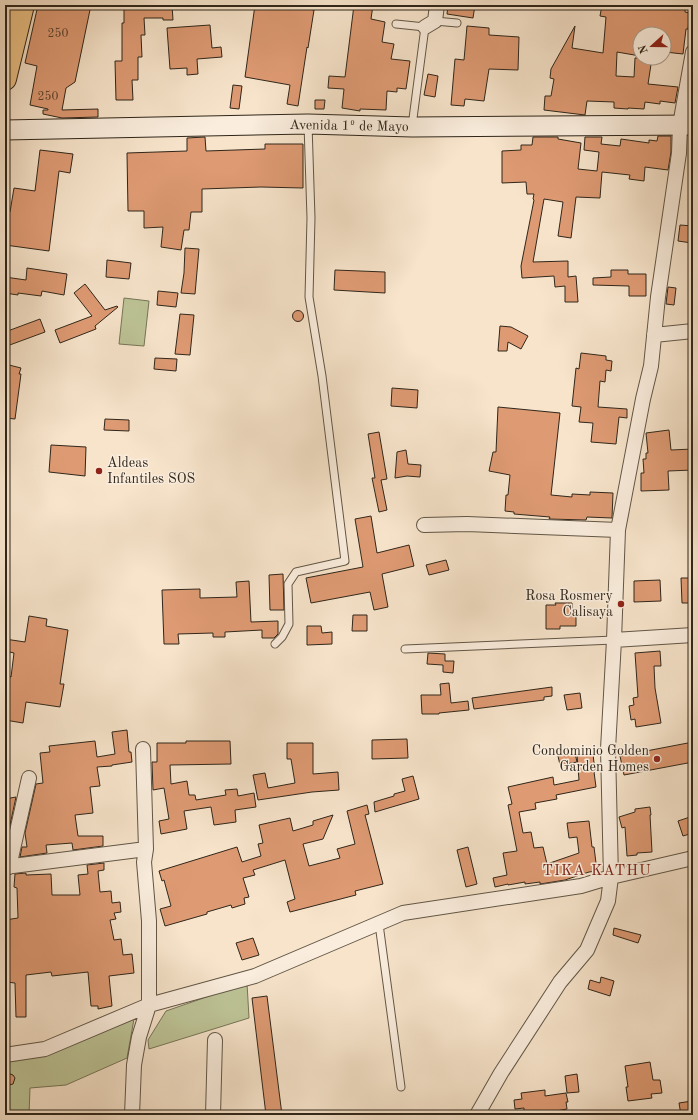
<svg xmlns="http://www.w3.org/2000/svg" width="698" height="1120" font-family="'Old Standard TT',serif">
	<rect width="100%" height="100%" fill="#f7e4cb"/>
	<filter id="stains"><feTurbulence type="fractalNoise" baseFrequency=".005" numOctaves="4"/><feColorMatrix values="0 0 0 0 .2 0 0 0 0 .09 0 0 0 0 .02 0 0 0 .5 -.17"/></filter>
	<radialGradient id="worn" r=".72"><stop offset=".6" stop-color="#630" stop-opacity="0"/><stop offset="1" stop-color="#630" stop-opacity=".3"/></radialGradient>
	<path fill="#bdc497" stroke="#767558" d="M124,298L149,301L144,346L119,344Z
		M247,983L249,1018L149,1049L148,1040L166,1011Z
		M134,1019L127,1058L66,1085L30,1088L29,1115H5V1060L49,1052Z"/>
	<path fill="#de9a73" stroke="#2f261a" d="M38,5H91L75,82L66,88L62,110L98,109V117L62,118L43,114V110H48V109L30,105L37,66L25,63Z
		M124,5H172L173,20H163V18H144L145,35H141L142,57H138V80H132L133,100H116L115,61H122V23H124Z
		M255,5H297L296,7L314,10L308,48L307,47L298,106L287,104L290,85L245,77Z
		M354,5H373L371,19L385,22L382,42L394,44L391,59L410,61L406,89L397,88V92L387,91L386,110L360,109V111L342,108L344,89L328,88L329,76L345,77Z
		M448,5H475L473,18L447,14Z
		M602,5H685V12L690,13L688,29H686L683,54L665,52L667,34H640V56L617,52L616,76L634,77L635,58H652L648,84L678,87L675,103L660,101V104L645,102L644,109L628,108V109L614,108V102L587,101L585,115L544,110L545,96H551L554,79L550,78L551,69L575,26L572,48L603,53L606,17L600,16Z
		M210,25L212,48L221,47L222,57L197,59L198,74L187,75V68L170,69L167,28Z
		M467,26L489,28V35L519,37L518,70L489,69L484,101L465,99L464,106L451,105L455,59L464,60Z
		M428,74L438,76L435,97L424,95Z
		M233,85L242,86L239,109L230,108Z
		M315,100H325L324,109H315Z
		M658,136H671V152L668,170L645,167L644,181L629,179L630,175L602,172L600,198L576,197L571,238L558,236L563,202L544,199L533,262L568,261V277L576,276L578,302H565V286L555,287L554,276L522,278L521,266L534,200L533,199L534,194H527L526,182L502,183V151L521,150V145H532L533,137H558V139L581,143L578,169L597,171L599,152L584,150L585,137H602L601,144L620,146L621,139L649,143V140L657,141Z
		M205,137L206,151L265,149V144H303V188L261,187L202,189V212H191L189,230H184L181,250L161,247L163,227L144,228V211H128L127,153L187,151V138Z
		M40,150L73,154L70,173L59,171L49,251L5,245L9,221H7L8,212H10L14,188L35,191Z
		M680,225L693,226L692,243L678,241Z
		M185,248L199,249L195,294L181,293L184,273Z
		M107,260L131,263L129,279L106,277Z
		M27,268L67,274L64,295L42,291L41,296L18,293V295L5,293V277L26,280Z
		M335,270L385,272V293L334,290Z
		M611,270H628V274H646V296H629V286L593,285V278L611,277Z
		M85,284L105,310L117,306L118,307L95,326L96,329L60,343L55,330L92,316L74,293Z
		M668,287L676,288L674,305L666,304Z
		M158,291L178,293L176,307L157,305Z
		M292.5 316a5.5 5.5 0 1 1 11 0a5.5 5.5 0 1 1-11 0Z
		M180,314L194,315L190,355L175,354Z
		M40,319L45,332L7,346L5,340V332Z
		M500,326L511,327L528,336L521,349L508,342L507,351H498Z
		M581,353L606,356V360L612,361L611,371L606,370L605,382L600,381L598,407L627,409V418L619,417L616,444L591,442L593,423L579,422L581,407L572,406L576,368L579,369Z
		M155,358L177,359L176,371L154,369Z
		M5,364L21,368L19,374H21L15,419L5,418Z
		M392,388L418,390L417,408L391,406Z
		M498,407L560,413L551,495L572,497V494L590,495V492L613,493L612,518L587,517L586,520L549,519L550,517L514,514V512L505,511L506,495H508L510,475L489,471L493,452H496Z
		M105,419L129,420V431L104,430Z
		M669,430L671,450L693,449V470L668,471L669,490L641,491V473H644L643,459H646V453H648L646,433Z
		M379,432L387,479L381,480L387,510L379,512L372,478H375L368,434Z
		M51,445L86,447L85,476L49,472Z
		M406,450L408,464L421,465L420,477L407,476L395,478L397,452Z
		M371,516L377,553L409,545L414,566L382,574L388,607L374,610L370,592L311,603L306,578L363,567L355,519Z
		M446,560L449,570L429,575L426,565Z
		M283,574L284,610H270L269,575Z
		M681,578H693V603H682Z
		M660,580L661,601L634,602V581Z
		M249,581L251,622L278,621V634L274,638H262V630L225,632V637H213V633L178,634L179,644H164L162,590L200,589V598L237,597L236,582Z
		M555,603H572V610H576V626H560V629H546V605H556Z
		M353,615H367V631H352Z
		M29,616L47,619L46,626L68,630L60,684H64L60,707L26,702L23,723L5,720V709L10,676L11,677L14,653L5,651V639L25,642Z
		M307,626H321L322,633L332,632V644L307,645Z
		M660,651L661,666H654L655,688L661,723L636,727L635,719L631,720L629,706L634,705L633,698L638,697L635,653Z
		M428,653L445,654V661H454L453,673L443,672V665L427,664Z
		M449,683L451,703L468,701L469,710L439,713V714H422L421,695H441L440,684Z
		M552,687V696L544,697V700L474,709L472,698Z
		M580,693L582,708L567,710L564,695Z
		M127,730L129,752H131L132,762L112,765V766L97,767L100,786L90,787L93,813L75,815L78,836H103V846L73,850L72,843L46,845L47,853L20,857L22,847H27L25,833L36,784L43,783L40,753L50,752L49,746L95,741L97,757L115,754L112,732Z
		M407,739L408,758L372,759V740Z
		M186,741H230L231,764L170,765L171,784L187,781L189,795H195L196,800L226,795L225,790L237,789L238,796L254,793L256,807L235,810L236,822L214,825L211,807L184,811L187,829L161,834L159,821L169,819L164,788L153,790L152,762H157V743H186Z
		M693,742V762L624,775L620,756Z
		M287,743H313V774L338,772L339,790L312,792L258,800L253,775L265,773L268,788L295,783L291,759H287Z
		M575,753L577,762L560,765L558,756Z
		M593,754L595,772H594L596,787L556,795L557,799L535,803L536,809L519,812L523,833L531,832L534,848L543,847L547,864L579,853L577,837L569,838L567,823L589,821L592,847H594L597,871L589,872L565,880L540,884V882L525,884V882L508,885V884L495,887L493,878L507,875L503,853L517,851L508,805L512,804L508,787L553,777L554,785L579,780L577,755Z
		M413,776L419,799L375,812L374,802L394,796V794L405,791L402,779Z
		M16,797L10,825L5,826V799Z
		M367,805L369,814L365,815L383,884L355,891L356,895L290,912L287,902L295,899L285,860L253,870L255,875L243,878L249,897L244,898L245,904L232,908L231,905L207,912V914L165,926L160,909L171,906L164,880L162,881L159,871L237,847L242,862L261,856L258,844L263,843L259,825L290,818L293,831L313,825V821L333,815L323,839L303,844L309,866L340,858L337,849L355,844L347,811Z
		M650,807L651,815H650L652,852L637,853V855L627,856L625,827L622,828L619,817L635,812V809Z
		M693,816V833L683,836L678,821Z
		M468,847L477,884L466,887L457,850Z
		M104,863V870L98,871L100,892L111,891L112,903L120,902L121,912L114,913L116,919L110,920L114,940L121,939L123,955L132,954L134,973L109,976L112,1006L98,1009V1006H91L88,972L52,976L51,972L26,975V1017H16L15,983L6,982L7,967H5V920L18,918L17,888L14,887L15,874L26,873V875L51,874L52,895H80L78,875L88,874L87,865Z
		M614,928L641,935L638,943L613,935Z
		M253,938L259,955L242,960L236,943Z
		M601,977L614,981L610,996L588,989L590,980L600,983Z
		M267,996L282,1115H266L252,998Z
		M650,1062L653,1080H660L662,1093L651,1094L652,1098L628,1101L626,1087H628L625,1066Z
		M5,1072L13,1075L15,1078L13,1084L5,1086Z
		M577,1074L579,1092L567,1093L565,1076Z
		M545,1090V1096L566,1093L568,1102H566L567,1109L556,1111L557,1115H547L546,1111L524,1113V1108L515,1109L514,1100L522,1099L521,1093Z
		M692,1101L693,1115H681L679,1103Z"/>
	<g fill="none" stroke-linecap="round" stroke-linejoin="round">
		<defs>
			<path id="lane" d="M435,21L457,23
				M396,24L425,27L412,126
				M275,644L282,637L289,624L288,584L296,572L345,561L322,376L309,297L311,218L308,124
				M405,649L614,640
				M379,924L401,1087"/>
			<path id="street" d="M425,27L435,21L437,5
				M654,335L693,331
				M424,525L467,524L618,530
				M614,640L693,635
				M5,867L146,849
				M9,867L29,778
				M5,1055L45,1049L149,1005L255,976L403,913L581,886L611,877L693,858
				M132,1115L134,1065L139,1037L149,1005V921L144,862L146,849L143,749
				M213,1115L215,1040
				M477,1115L501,1073L560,982L587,950L608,901L611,877L608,749L614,640L618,530L643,399L651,366L658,297L679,153L680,125L693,52"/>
			<path id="secondary" d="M5,130L308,124L412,127L693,125"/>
			<path id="primary" d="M5,10L6,5
				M5,79L23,5"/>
		</defs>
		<use href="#lane" stroke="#615646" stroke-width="9"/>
		<use href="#street" stroke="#615646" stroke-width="16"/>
		<use href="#secondary" stroke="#2f261a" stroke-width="21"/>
		<use href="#primary" stroke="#2f261a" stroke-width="24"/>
		<use href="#lane" stroke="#faeddd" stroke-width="7"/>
		<use href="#street" stroke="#faeddd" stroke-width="14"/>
		<use href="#secondary" stroke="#faeddd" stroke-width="19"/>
		<use href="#primary" stroke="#ecc286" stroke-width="22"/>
	</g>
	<g fill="#8f2418" stroke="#faeddd" stroke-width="1.5">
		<circle cx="99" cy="471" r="4"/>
		<circle cx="621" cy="604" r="4"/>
		<circle cx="657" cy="759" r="4"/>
	</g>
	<g text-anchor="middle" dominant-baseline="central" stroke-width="3" stroke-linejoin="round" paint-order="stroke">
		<g font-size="12" fill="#5b4330">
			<text x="58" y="34">250</text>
			<text x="48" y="97">250</text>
		</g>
		<g font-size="14" fill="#2f261a" stroke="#faeddd">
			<text transform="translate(349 126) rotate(1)">Avenida 1º de Mayo</text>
		</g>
		<g font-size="14" fill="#2f261a" stroke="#faeddd" text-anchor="end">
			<text x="107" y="463" text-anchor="start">Aldeas<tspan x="107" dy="16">Infantiles SOS</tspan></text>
			<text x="613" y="596">Rosa Rosmery<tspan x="613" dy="16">Calisaya</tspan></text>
			<text x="649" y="751">Condominio Golden<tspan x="649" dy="16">Garden Homes</tspan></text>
		</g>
		<g font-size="15" letter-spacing="1" fill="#7a1f14" stroke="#faeddd">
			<text x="597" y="871">TIKA KATHU</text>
		</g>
	</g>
	<rect width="698" height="1120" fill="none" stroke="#f7e4cb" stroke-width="20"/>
	<rect x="6" y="6" width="686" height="1108" fill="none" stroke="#2f261a" stroke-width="2"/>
	<rect x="10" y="10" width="678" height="1100" fill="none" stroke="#2f261a"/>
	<g transform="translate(652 46) rotate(249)"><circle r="19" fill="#faeddd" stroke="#a99d8f"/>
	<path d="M0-3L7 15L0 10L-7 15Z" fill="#8f2418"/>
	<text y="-6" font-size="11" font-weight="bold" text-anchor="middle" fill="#2f261a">N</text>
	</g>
	<rect width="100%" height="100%" filter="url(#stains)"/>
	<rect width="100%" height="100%" fill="url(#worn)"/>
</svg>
